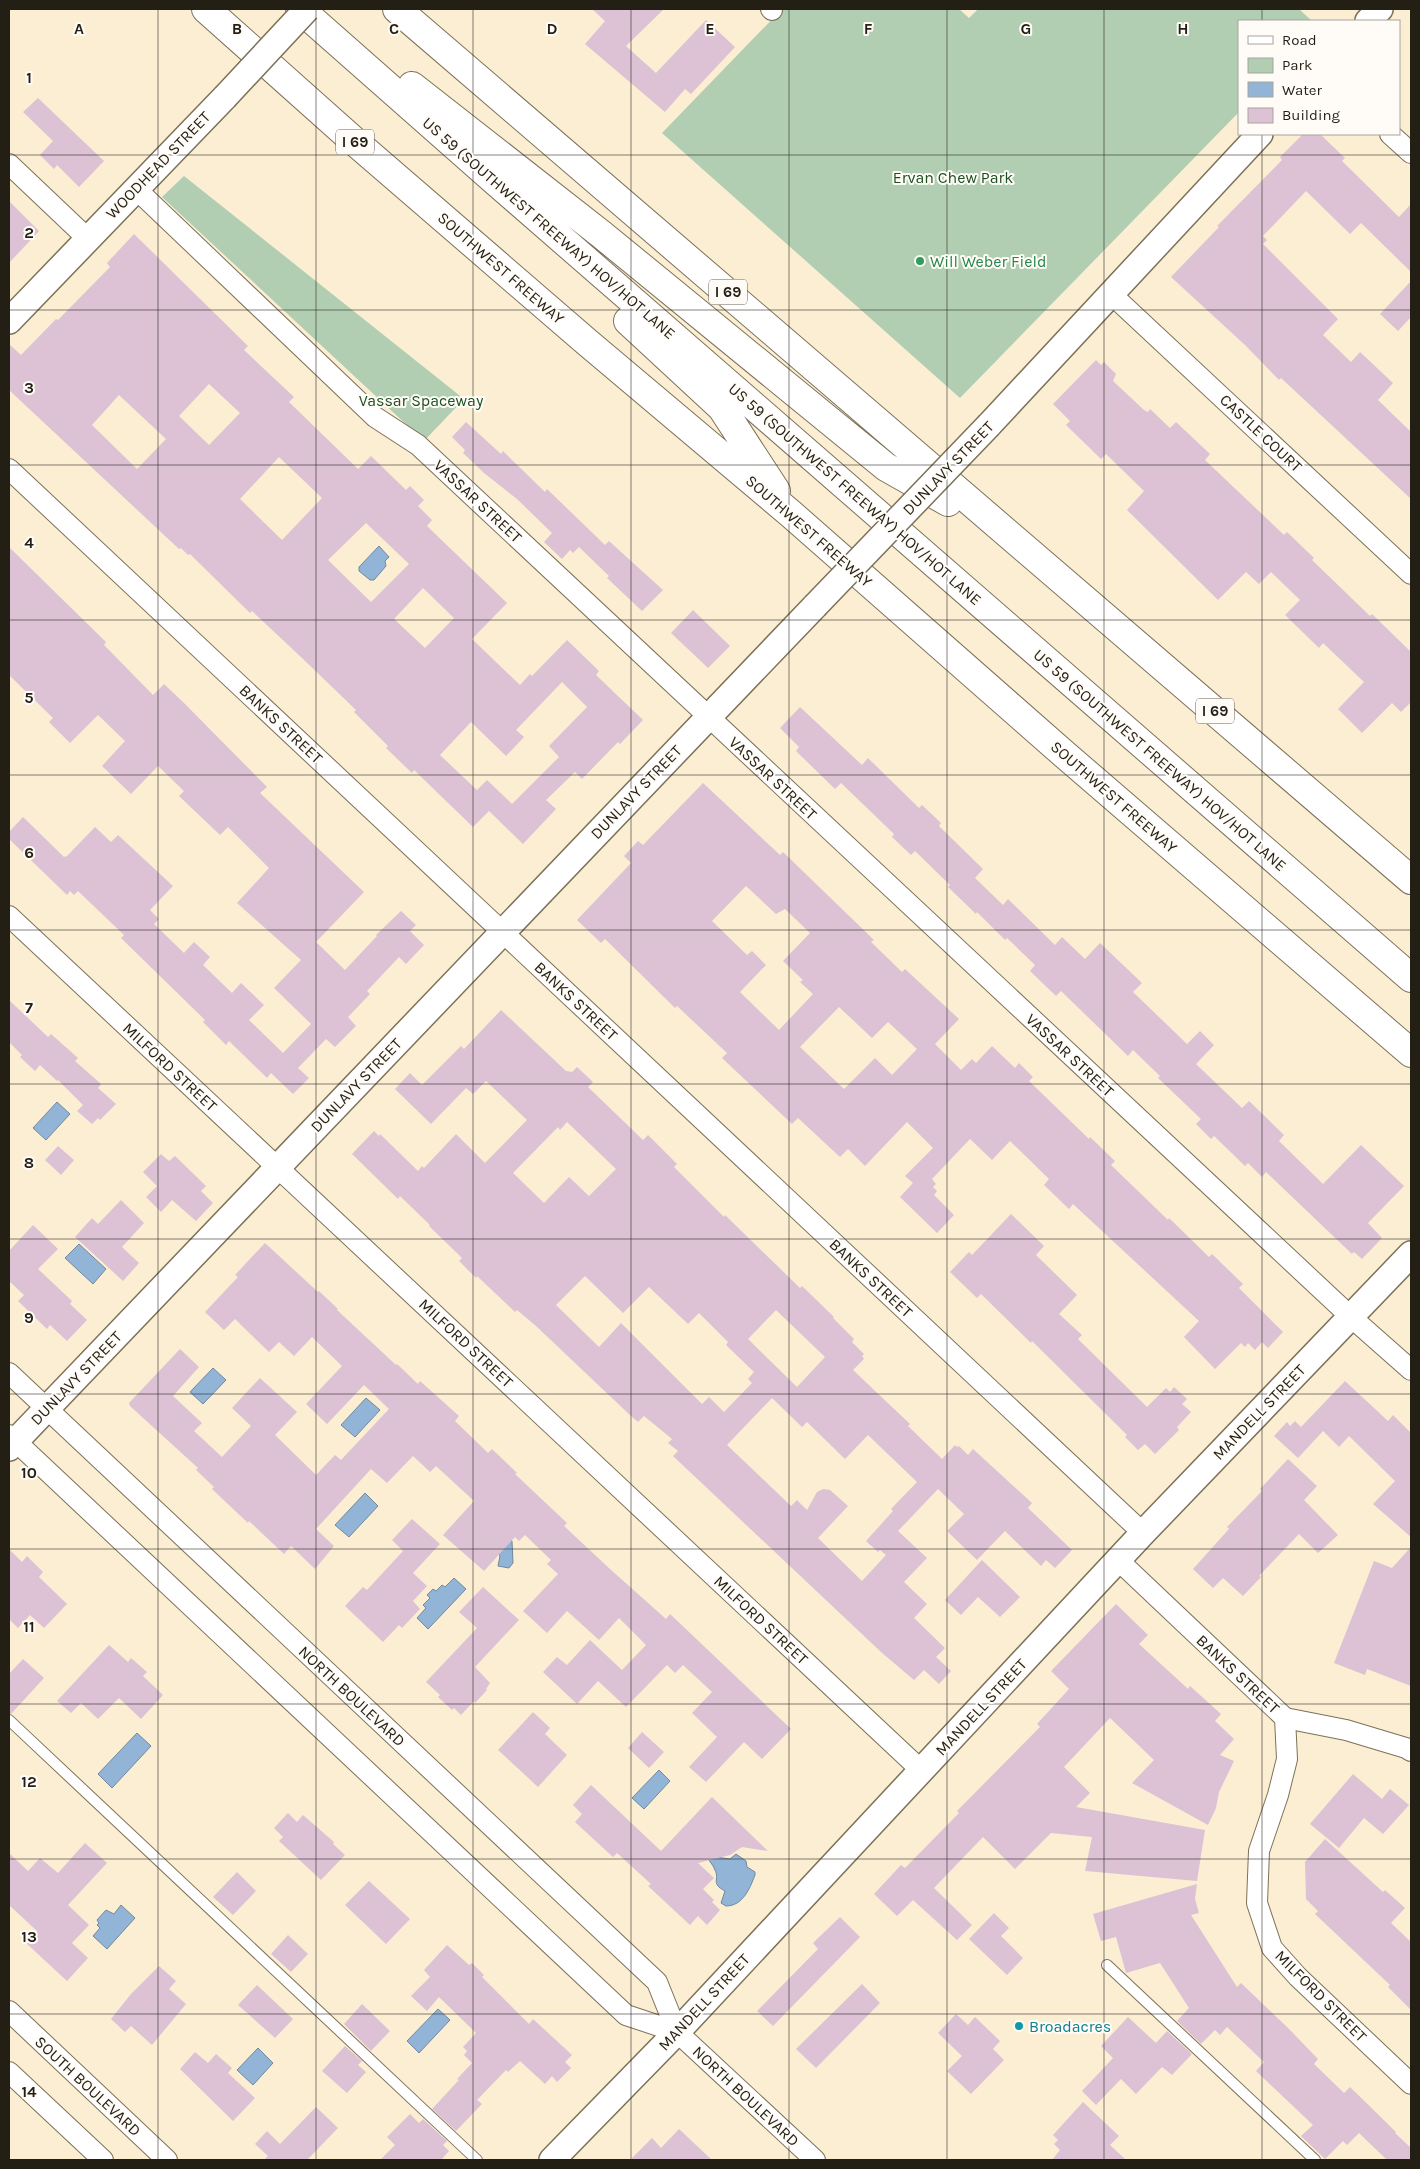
<svg xmlns="http://www.w3.org/2000/svg" width="1420" height="2169" font-family="Karla,sans-serif">
	<rect width="100%" height="100%" fill="#fbeed3"/>
	<path fill="#b1ceb2" d="M782,9H959L969,18L978,9H1299L1312,21H1239V112L960,398L662,133Z
		M184,176L464,399L424,441L162,197Z"/>
	<path fill="#92b5d7" stroke="#71889d" d="M379,546L389,557L385,561L386,566L374,580H370L359,571V567Z
		M57,1102L70,1114L46,1140L33,1128Z
		M79,1244L106,1269L93,1284L65,1258Z
		M213,1368L226,1380L203,1404L190,1392Z
		M366,1398L380,1410L355,1437L341,1425Z
		M365,1493L378,1506L349,1537L335,1525Z
		M493,1522L512,1541L513,1563L509,1568L498,1566L500,1556L496,1549Z
		M454,1578L466,1589L428,1629L417,1618L426,1608L423,1605L430,1598L427,1595L433,1589L436,1591L442,1585L445,1587Z
		M137,1733L151,1746L112,1788L98,1774Z
		M659,1770L670,1781L644,1809L632,1798Z
		M736,1854L746,1861L747,1867L755,1872V1875C750,1888 743,1906 726,1906L721,1903L725,1891C710,1883 720,1880 715,1870C713,1864 709,1862 707,1856L730,1859Z
		M121,1905L135,1918L107,1949L93,1936L100,1928L97,1925L99,1923L97,1920L106,1910L114,1914Z
		M438,2009L450,2020L419,2053L407,2041Z
		M258,2048L273,2063L253,2085L237,2070Z"/>
	<path fill="#dcc2d4" fill-rule="evenodd" d="M592,9H664L626,46L656,73L706,20L735,47L691,94L685,89L665,112L585,44L605,21Z
		M38,98L104,161L79,187L57,165L54,169L40,155L53,141L23,112Z
		M1303,134H1320L1345,158L1342,161L1399,217L1411,204V272L1361,223L1350,234L1306,191L1263,236L1267,240L1263,244L1338,319L1323,335L1351,362L1360,352L1393,383L1378,400L1411,432V499L1281,378L1279,380L1245,345L1171,277L1219,227L1217,226L1282,160L1280,157Z
		M9,201L39,231L9,263Z
		M134,234L248,346L244,350L294,397L289,402L358,469L371,456L406,490L410,486L424,500L418,506L432,520L427,526L507,603L472,639L520,685L530,674L532,676L567,640L599,671L596,675L643,720L620,744L618,742L582,779L575,772L546,800L556,809L523,844L489,811L473,827L414,770L412,773L386,748L388,746L354,712L356,710L302,658L252,611L250,613L190,554L188,555L181,548L179,549L9,390V344L21,355L56,319L58,320L110,267L107,263ZM209,384L240,413L209,445L179,416ZM119,395L166,439L137,469L92,425ZM279,457L322,498L282,540L240,499ZM366,523L409,564L371,602L328,560ZM423,588L454,618L425,648L394,619ZM562,682L587,707L549,746L559,757L512,804L487,780L477,790L440,755L471,722L506,756L524,737L516,730Z
		M1411,281V317L1398,331L1380,314Z
		M1096,360L1101,365L1104,362L1116,374L1113,381L1144,410L1148,412L1150,409L1170,428L1176,422L1210,454L1205,460L1284,535L1287,532L1314,558L1312,560L1370,616L1372,614L1411,652V702L1401,712L1392,703L1362,733L1338,709L1364,682L1323,643L1319,648L1285,615L1300,600L1271,572L1259,584L1246,572L1218,600L1127,510L1144,491L1106,454L1101,459L1066,425L1070,421L1053,404Z
		M466,422L501,454L503,451L545,492L547,489L605,545L609,541L663,590L642,611L607,578L609,576L579,547L573,553L570,550L562,559L544,542L552,533L517,499L484,473L463,453L465,450L452,437Z
		M9,547L106,642L104,645L153,695L164,684L183,702L267,787L260,793L364,892L316,942L345,970L377,936L376,935L401,911L416,925L410,931L424,945L406,964L399,957L367,991L370,994L348,1017L356,1026L335,1047L326,1039L298,1068L309,1078L293,1094L271,1073L267,1078L229,1041L226,1045L203,1022L205,1020L121,938L124,935L78,891L74,895L70,891L67,895L9,839V832L23,817L64,857L67,856L95,827L111,842L118,835L173,886L150,910L159,919L154,924L184,953L194,942L210,957L203,965L232,993L241,983L264,1005L249,1020L283,1053L311,1024L274,988L301,960L237,903L269,868L228,827L220,835L179,796L184,791L158,766L131,794L102,766L125,741L98,715L70,743L49,722L53,718L9,675Z
		M693,610L730,646L708,668L671,633Z
		M800,707L862,765L868,758L919,808L922,805L941,823L939,826L983,869L975,878L1003,905L1008,899L1055,945L1062,937L1085,959L1100,943L1142,983L1133,992L1187,1044L1200,1031L1214,1045L1196,1064L1242,1108L1249,1101L1284,1135L1279,1141L1323,1184L1361,1145L1404,1186L1368,1223L1382,1238L1362,1259L1354,1252L1352,1254L1266,1172L1262,1177L1248,1163L1245,1166L1214,1136L1211,1139L1196,1124L1201,1119L1158,1078L1160,1076L1133,1050L1128,1056L1061,991L1056,996L1030,971L1035,965L1007,938L1005,940L977,912L976,914L948,887L950,885L915,851L911,855L892,837L894,834L841,783L835,789L796,751L799,747L780,728Z
		M703,783L780,855L783,852L874,940L871,942L902,972L905,969L959,1019L935,1044L961,1070L972,1059L976,1063L992,1046L1015,1068L1019,1063L1033,1077L1029,1081L1089,1139L1090,1137L1115,1161L1111,1165L1168,1220L1169,1218L1209,1257L1212,1254L1243,1284L1239,1288L1283,1332L1268,1348L1262,1342L1255,1350L1248,1343L1245,1347L1241,1343L1215,1369L1184,1337L1199,1321L1073,1204L1069,1209L1044,1185L1049,1179L1010,1141L992,1160L970,1139L932,1179L936,1184L933,1187L937,1191L934,1195L954,1215L937,1233L900,1197L913,1183L905,1176L933,1148L907,1122L865,1166L848,1149L840,1157L798,1118L792,1124L722,1058L727,1053L677,1006L675,1008L605,939L601,943L577,920L631,863L624,856L638,841L643,845ZM746,886L776,914L785,909L810,933L783,961L803,980L800,982L813,994L779,1030L740,992L766,965L752,951L747,955L712,921ZM839,1007L872,1038L888,1022L917,1049L892,1075L875,1058L844,1089L800,1047Z
		M9,1000L48,1037L51,1034L78,1058L75,1061L101,1084L98,1088L116,1104L100,1120L98,1118L92,1124L77,1111L83,1105L58,1080L57,1081L40,1065L35,1071L20,1057L22,1055L9,1042Z
		M501,1010L566,1071L572,1072L577,1067L593,1082L588,1087L643,1140L648,1135L677,1164L674,1167L724,1217L725,1215L800,1288L802,1286L834,1317L833,1318L854,1339L852,1342L864,1354L862,1356L864,1359L853,1370L910,1424L908,1426L942,1459L955,1445L957,1447L959,1446L968,1455L973,1449L1032,1503L1028,1508L1072,1550L1055,1568L1046,1560L1041,1566L1005,1531L977,1560L947,1531L964,1514L938,1489L898,1531L927,1558L904,1582L927,1604L914,1618L945,1648L936,1657L951,1671L939,1684L924,1670L914,1680L881,1652L673,1456L678,1451L668,1443L672,1439L644,1416L638,1422L631,1416L536,1326L517,1310L515,1312L477,1276L476,1278L459,1261L462,1258L429,1226L430,1225L400,1196L398,1199L352,1154L374,1131L379,1136L380,1134L418,1171L422,1166L424,1168L456,1134L485,1163L527,1120L486,1081L473,1094L466,1088L431,1124L395,1089L410,1073L422,1085L461,1046L464,1049ZM567,1122L616,1169L589,1196L569,1177L544,1203L513,1173L558,1127L560,1130ZM585,1276L623,1313L649,1287L688,1324L699,1313L728,1342L726,1345L754,1372L748,1379L752,1383L724,1412L709,1397L702,1404L621,1323L599,1347L556,1305ZM776,1310L825,1357L797,1387L748,1339ZM772,1398L802,1427L807,1422L845,1459L868,1435L917,1482L891,1509L893,1511L866,1541L878,1552L880,1550L886,1555L862,1581L818,1538L848,1506L830,1490L823,1489L817,1492L807,1510L797,1500L791,1506L727,1445Z
		M58,1146L74,1160L61,1175L45,1160Z
		M161,1154L169,1161L175,1156L206,1186L201,1191L213,1203L196,1221L172,1200L161,1212L146,1197L157,1186L143,1172Z
		M121,1200L144,1223L122,1247L139,1263L123,1281L75,1237L92,1218L98,1224Z
		M1011,1214L1044,1246L1036,1255L1077,1295L1059,1314L1082,1335L1078,1339L1147,1407L1166,1388L1170,1392L1174,1387L1187,1399L1182,1404L1191,1412L1177,1427L1179,1430L1155,1454L1145,1444L1138,1450L1125,1437L1127,1435L1032,1341L1031,1343L981,1294L977,1298L950,1272L969,1252L972,1255Z
		M33,1225L58,1249L38,1269L72,1301L70,1304L87,1320L67,1341L50,1325L47,1329L18,1301L24,1295L9,1281V1251Z
		M265,1243L318,1292L319,1291L338,1309L337,1310L396,1365L397,1364L418,1384L420,1381L459,1416L455,1421L488,1453L492,1449L517,1473L515,1474L567,1523L564,1526L610,1569L666,1619L670,1614L791,1729L762,1759L744,1742L706,1782L689,1767L717,1737L692,1713L712,1692L683,1665L675,1673L667,1665L626,1707L598,1681L577,1704L543,1672L557,1657L567,1665L590,1640L622,1670L646,1645L619,1618L599,1640L567,1611L547,1633L523,1611L558,1574L547,1564L551,1560L525,1535L519,1541L515,1537L484,1571L443,1535L474,1501L436,1466L430,1472L413,1456L387,1483L371,1469L316,1529L334,1546L315,1569L291,1546L284,1554L249,1521L248,1523L212,1489L214,1487L196,1470L198,1468L130,1406L129,1403L180,1349L199,1367L173,1396L202,1423L194,1431L222,1457L251,1426L232,1408L260,1378L297,1412L275,1435L316,1475L335,1455L341,1460L389,1409L364,1385L327,1424L306,1404L342,1366L312,1337L294,1356L279,1342L269,1352L235,1319L224,1330L205,1312L238,1277L235,1275Z
		M1345,1381L1388,1421L1393,1415L1411,1433V1537L1373,1504L1395,1481L1349,1436L1339,1447L1323,1431L1298,1458L1274,1436L1287,1422L1290,1426L1295,1421L1301,1427Z
		M1288,1459L1317,1486L1304,1500L1338,1535L1318,1553L1299,1534L1259,1576L1261,1577L1243,1596L1223,1578L1213,1588L1193,1569L1229,1529L1227,1527L1262,1491L1260,1489Z
		M412,1519L440,1544L413,1573L427,1586L413,1601L420,1609L402,1628L399,1625L383,1642L345,1606L363,1587L367,1590L403,1551L392,1540Z
		M1411,1547V1686L1367,1669L1365,1675L1334,1663L1374,1561L1392,1568Z
		M9,1549L22,1562L27,1556L43,1572L39,1577L67,1604L44,1628L30,1615L18,1628L9,1619Z
		M982,1560L1020,1597L1000,1617L978,1597L961,1615L945,1600Z
		M483,1587L519,1620L475,1667L490,1683L486,1689L487,1690L475,1703L474,1701L461,1715L454,1708L452,1710L438,1697L440,1695L426,1682L477,1628L459,1612Z
		M1116,1604L1148,1635L1139,1644L1175,1677L1188,1689L1190,1686L1221,1714L1215,1721L1234,1739L1220,1755L1234,1761L1219,1792L1216,1808L1208,1825L1132,1783L1154,1760L1110,1718L1064,1767L1090,1793L1076,1807L1205,1830L1197,1881L1085,1871L1092,1837L1051,1833L1015,1869L983,1837L934,1888L972,1925L957,1940L913,1900L897,1916L874,1894L901,1865L905,1868L959,1813L957,1811L1040,1727L1037,1724L1069,1689L1051,1671Z
		M109,1645L128,1662L131,1658L147,1672L143,1676L163,1695L141,1719L119,1698L98,1719L81,1703L71,1713L57,1701Z
		M23,1659L44,1678L11,1714L9,1713V1674Z
		M533,1712L550,1728L545,1734L567,1755L538,1787L498,1750Z
		M642,1732L664,1752L649,1768L628,1748Z
		M1353,1774L1382,1799L1390,1789L1409,1805L1383,1834L1364,1818L1339,1848L1310,1824Z
		M591,1785L661,1851L712,1797L768,1851L742,1847L730,1855L698,1863L714,1878L703,1889L714,1900L712,1902L720,1910L707,1925L698,1916L690,1925L648,1886L651,1884L617,1853L613,1857L575,1822L582,1814L573,1805Z
		M288,1813L297,1822L303,1815L334,1842L333,1844L345,1855L321,1880L279,1841L283,1837L274,1828Z
		M1325,1839L1383,1892L1385,1890L1405,1908L1391,1923L1411,1942V2010L1388,1987L1390,1985L1315,1914L1318,1911L1306,1899L1305,1862Z
		M85,1843L107,1863L68,1905L89,1925L72,1943L88,1958L67,1981L26,1943L37,1931L9,1905V1853L28,1871L40,1858L58,1873Z
		M237,1872L256,1891L233,1915L213,1897Z
		M369,1881L410,1919L386,1944L345,1905Z
		M1197,1884L1195,1899L1199,1913L1191,1915L1237,1987L1241,1983L1289,2029L1318,2059L1314,2064L1344,2093L1350,2087L1396,2132L1395,2133L1411,2148V2160H1387L1359,2133L1347,2145L1343,2141L1325,2159L1301,2136L1313,2125L1256,2071L1264,2062L1227,2027L1220,2035L1215,2030L1201,2044L1177,2021L1189,2008L1160,1963L1126,1973L1116,1937L1101,1941L1093,1914Z
		M994,1913L1009,1928L1001,1936L1023,1958L1007,1975L969,1939Z
		M840,1917L860,1937L773,2026L757,2011L818,1949L813,1943Z
		M288,1935L308,1954L291,1972L271,1954Z
		M447,1945L469,1965L472,1963L484,1975L482,1977L529,2024L533,2019L572,2055L565,2062L571,2068L557,2082L552,2076L545,2084L520,2061L508,2072L506,2070L477,2100L482,2104L456,2131L432,2109L459,2080L457,2079L472,2063L464,2055L467,2051L463,2047L476,2033L439,1997L427,2011L411,1996L430,1977L424,1970Z
		M159,1966L176,1981L169,1989L186,2004L152,2045L131,2026L125,2032L111,2019L131,1994Z
		M862,1984L880,2003L816,2068L796,2049Z
		M257,1985L293,2019L275,2038L238,2005Z
		M362,2004L390,2031L371,2051L344,2024Z
		M956,2014L968,2025L975,2017L1000,2041L993,2049L1004,2060L971,2094L947,2071L962,2056L938,2033Z
		M1128,2017L1156,2043L1167,2031L1192,2054L1172,2075L1162,2067L1136,2094L1121,2079L1096,2105L1082,2091L1113,2058L1101,2046Z
		M345,2046L362,2061L358,2065L366,2072L347,2093L322,2071Z
		M195,2052L208,2063L216,2054L232,2068L228,2073L255,2098L233,2121L180,2069Z
		M1083,2102L1119,2136L1110,2145L1126,2160H1052L1060,2150L1054,2144L1058,2140L1053,2135Z
		M316,2107L338,2128L307,2160H264L268,2156L255,2144L267,2131L280,2144Z
		M410,2114L419,2123L423,2119L447,2141L443,2145L449,2151L441,2160H380L395,2145L387,2137Z
		M679,2129L712,2160H630L652,2138L661,2148Z"/>
	<g fill="none" stroke-linecap="round" stroke-linejoin="round">
		<defs>
			<path id="service" d="M9,1720L477,2160
				M1107,1965L1315,2160"/>
			<path id="minor" d="M771,9L772,10
				M1390,134L1411,153
				M9,164L87,238
				M135,188L375,417L418,445L1351,1317L1411,1370
				M1110,293L1411,574
				M9,469L1143,1533
				M9,916L922,1771
				M9,1373L657,1982L677,2032
				M9,1435L626,2015L677,2032L815,2160
				M1118,1560L1285,1718L1346,1730L1406,1748L1411,1751
				M1285,1718L1287,1759L1278,1795L1259,1851L1257,1903L1272,1948L1298,1977L1411,2084
				M9,2011L167,2160
				M9,2072L103,2160"/>
			<path id="tertiary" d="M1368,21L1380,9
				M9,321L225,97
				M989,425L1260,134
				M9,1448L815,606
				M552,2160L677,2032L1143,1533L1411,1254"/>
			<path id="motorway" d="M206,9L354,141L588,343L791,514L1064,754L1411,1053
				M300,9L495,181L1411,978
				M397,9L1411,880
				M412,86L601,234L886,467L948,502
				M628,321L722,408L776,491"/>
		</defs>
		<use href="#service" stroke="#7d7159" stroke-width="12"/>
		<use href="#minor" stroke="#7d7159" stroke-width="22"/>
		<use href="#tertiary" stroke="#7d7159" stroke-width="28"/>
		<use href="#motorway" stroke="#7d7159" stroke-width="30"/>
		<use href="#service" stroke="#fff" stroke-width="10"/>
		<use href="#minor" stroke="#fff" stroke-width="20"/>
		<use href="#tertiary" stroke="#fff" stroke-width="25"/>
		<use href="#motorway" stroke="#fff" stroke-width="28"/>
		<defs>
			<path id="tertiary-bridge" d="M225,97L307,9
				M815,606L989,425"/>
		</defs>
		<use href="#tertiary-bridge" stroke="#7d7159" stroke-width="28" stroke-linecap="butt"/>
		<use href="#tertiary-bridge" stroke="#fff" stroke-width="25"/>
	</g>
	<path fill="none" stroke="#231f15" stroke-width="1" stroke-opacity="0.55" d="M158,9V2160M316,9V2160M473,9V2160M631,9V2160M789,9V2160M947,9V2160M1104,9V2160M1262,9V21M1262,134V2160M9,155H1411M9,310H1411M9,465H1411M9,620H1411M9,775H1411M9,930H1411M9,1084H1411M9,1239H1411M9,1394H1411M9,1549H1411M9,1704H1411M9,1859H1411M9,2014H1411"/>
	<circle fill="#2e9e5b" stroke="#fffcf7" stroke-width="2" cx="920" cy="261" r="5"/>
	<circle fill="#0f9aa8" stroke="#fffcf7" stroke-width="2" cx="1019" cy="2026" r="5"/>
	<g text-anchor="middle" dominant-baseline="central" stroke-width="4" stroke-linejoin="round" paint-order="stroke">
		<g fill="#fffcf7" stroke="#656159" stroke-width="1">
			<rect x="336" y="129.5" width="38" height="25" rx="4"/>
			<rect x="709" y="279.5" width="38" height="25" rx="4"/>
			<rect x="1196" y="698.5" width="38" height="25" rx="4"/>
		</g>
		<g font-size="15" font-weight="bold" fill="#231f15">
			<text x="355" y="142">I 69</text>
			<text x="728" y="292">I 69</text>
			<text x="1215" y="711">I 69</text>
		</g>
		<g font-size="16" fill="#231f15" stroke="#fffcf7">
			<text transform="translate(158 165) rotate(-46)">WOODHEAD STREET</text>
			<text transform="translate(549 228) rotate(41)">US 59 (SOUTHWEST FREEWAY) HOV/HOT LANE</text>
			<text transform="translate(501 268) rotate(41)">SOUTHWEST FREEWAY</text>
			<text transform="translate(1261 433) rotate(43)">CASTLE COURT</text>
			<text transform="translate(948 468) rotate(-46)">DUNLAVY STREET</text>
			<text transform="translate(855 494) rotate(41)">US 59 (SOUTHWEST FREEWAY) HOV/HOT LANE</text>
			<text transform="translate(478 501) rotate(43)">VASSAR STREET</text>
			<text transform="translate(809 531) rotate(41)">SOUTHWEST FREEWAY</text>
			<text transform="translate(281 724) rotate(43)">BANKS STREET</text>
			<text transform="translate(1160 760) rotate(41)">US 59 (SOUTHWEST FREEWAY) HOV/HOT LANE</text>
			<text transform="translate(773 778) rotate(43)">VASSAR STREET</text>
			<text transform="translate(636 792) rotate(-46)">DUNLAVY STREET</text>
			<text transform="translate(1114 797) rotate(41)">SOUTHWEST FREEWAY</text>
			<text transform="translate(576 1001) rotate(43)">BANKS STREET</text>
			<text transform="translate(1070 1055) rotate(43)">VASSAR STREET</text>
			<text transform="translate(170 1067) rotate(43)">MILFORD STREET</text>
			<text transform="translate(356 1085) rotate(-46)">DUNLAVY STREET</text>
			<text transform="translate(871 1278) rotate(43)">BANKS STREET</text>
			<text transform="translate(466 1343) rotate(43)">MILFORD STREET</text>
			<text transform="translate(76 1378) rotate(-46)">DUNLAVY STREET</text>
			<text transform="translate(1259 1412) rotate(-46)">MANDELL STREET</text>
			<text transform="translate(761 1620) rotate(43)">MILFORD STREET</text>
			<text transform="translate(1238 1674) rotate(43)">BANKS STREET</text>
			<text transform="translate(352 1696) rotate(43)">NORTH BOULEVARD</text>
			<text transform="translate(981 1707) rotate(-47)">MANDELL STREET</text>
			<text transform="translate(1321 1996) rotate(45)">MILFORD STREET</text>
			<text transform="translate(704 2002) rotate(-47)">MANDELL STREET</text>
			<text transform="translate(88 2086) rotate(43)">SOUTH BOULEVARD</text>
			<text transform="translate(746 2096) rotate(43)">NORTH BOULEVARD</text>
		</g>
		<g font-size="16" fill="#1c4f22" stroke="#fffcf7">
			<text x="953" y="177">Ervan Chew Park</text>
			<text x="421" y="400">Vassar Spaceway</text>
		</g>
		<g font-size="16" fill="#27864d" stroke="#fffcf7" text-anchor="start">
			<text x="930" y="261">Will Weber Field</text>
		</g>
		<g font-size="16" fill="#0d838f" stroke="#fffcf7" text-anchor="start">
			<text x="1029" y="2026">Broadacres</text>
		</g>
	</g>
	<g font-size="16" text-anchor="middle" font-weight="bold" fill="#231f15" stroke="#fffcf7" stroke-width="4" stroke-linejoin="round" paint-order="stroke">
		<text x="79" y="34">A</text>
		<text x="237" y="34">B</text>
		<text x="394" y="34">C</text>
		<text x="552" y="34">D</text>
		<text x="710" y="34">E</text>
		<text x="868" y="34">F</text>
		<text x="1026" y="34">G</text>
		<text x="1183" y="34">H</text>
		<text x="29" y="83">1</text>
		<text x="29" y="238">2</text>
		<text x="29" y="393">3</text>
		<text x="29" y="548">4</text>
		<text x="29" y="703">5</text>
		<text x="29" y="858">6</text>
		<text x="29" y="1013">7</text>
		<text x="29" y="1168">8</text>
		<text x="29" y="1323">9</text>
		<text x="29" y="1478">10</text>
		<text x="29" y="1632">11</text>
		<text x="29" y="1787">12</text>
		<text x="29" y="1942">13</text>
		<text x="29" y="2097">14</text>
	</g>
	<rect width="1420" height="2169" fill="none" stroke="#231f15" stroke-width="20"/>
	<rect x="1238" y="20" width="162" height="115" fill="#fffcf7" stroke="#a7a49d"/>
	<rect x="1248" y="36" width="25" height="8" fill="#ffffff" stroke="#a7a49d"/>
	<text x="1282" y="45" font-size="15" fill="#231f15">Road</text>
	<rect x="1248" y="58" width="25" height="15" fill="#b1ceb2" stroke="#a7a49d"/>
	<text x="1282" y="70" font-size="15" fill="#231f15">Park</text>
	<rect x="1248" y="82" width="25" height="15" fill="#92b5d7" stroke="#a7a49d"/>
	<text x="1282" y="95" font-size="15" fill="#231f15">Water</text>
	<rect x="1248" y="108" width="25" height="15" fill="#dcc2d4" stroke="#a7a49d"/>
	<text x="1282" y="120" font-size="15" fill="#231f15">Building</text>
</svg>
